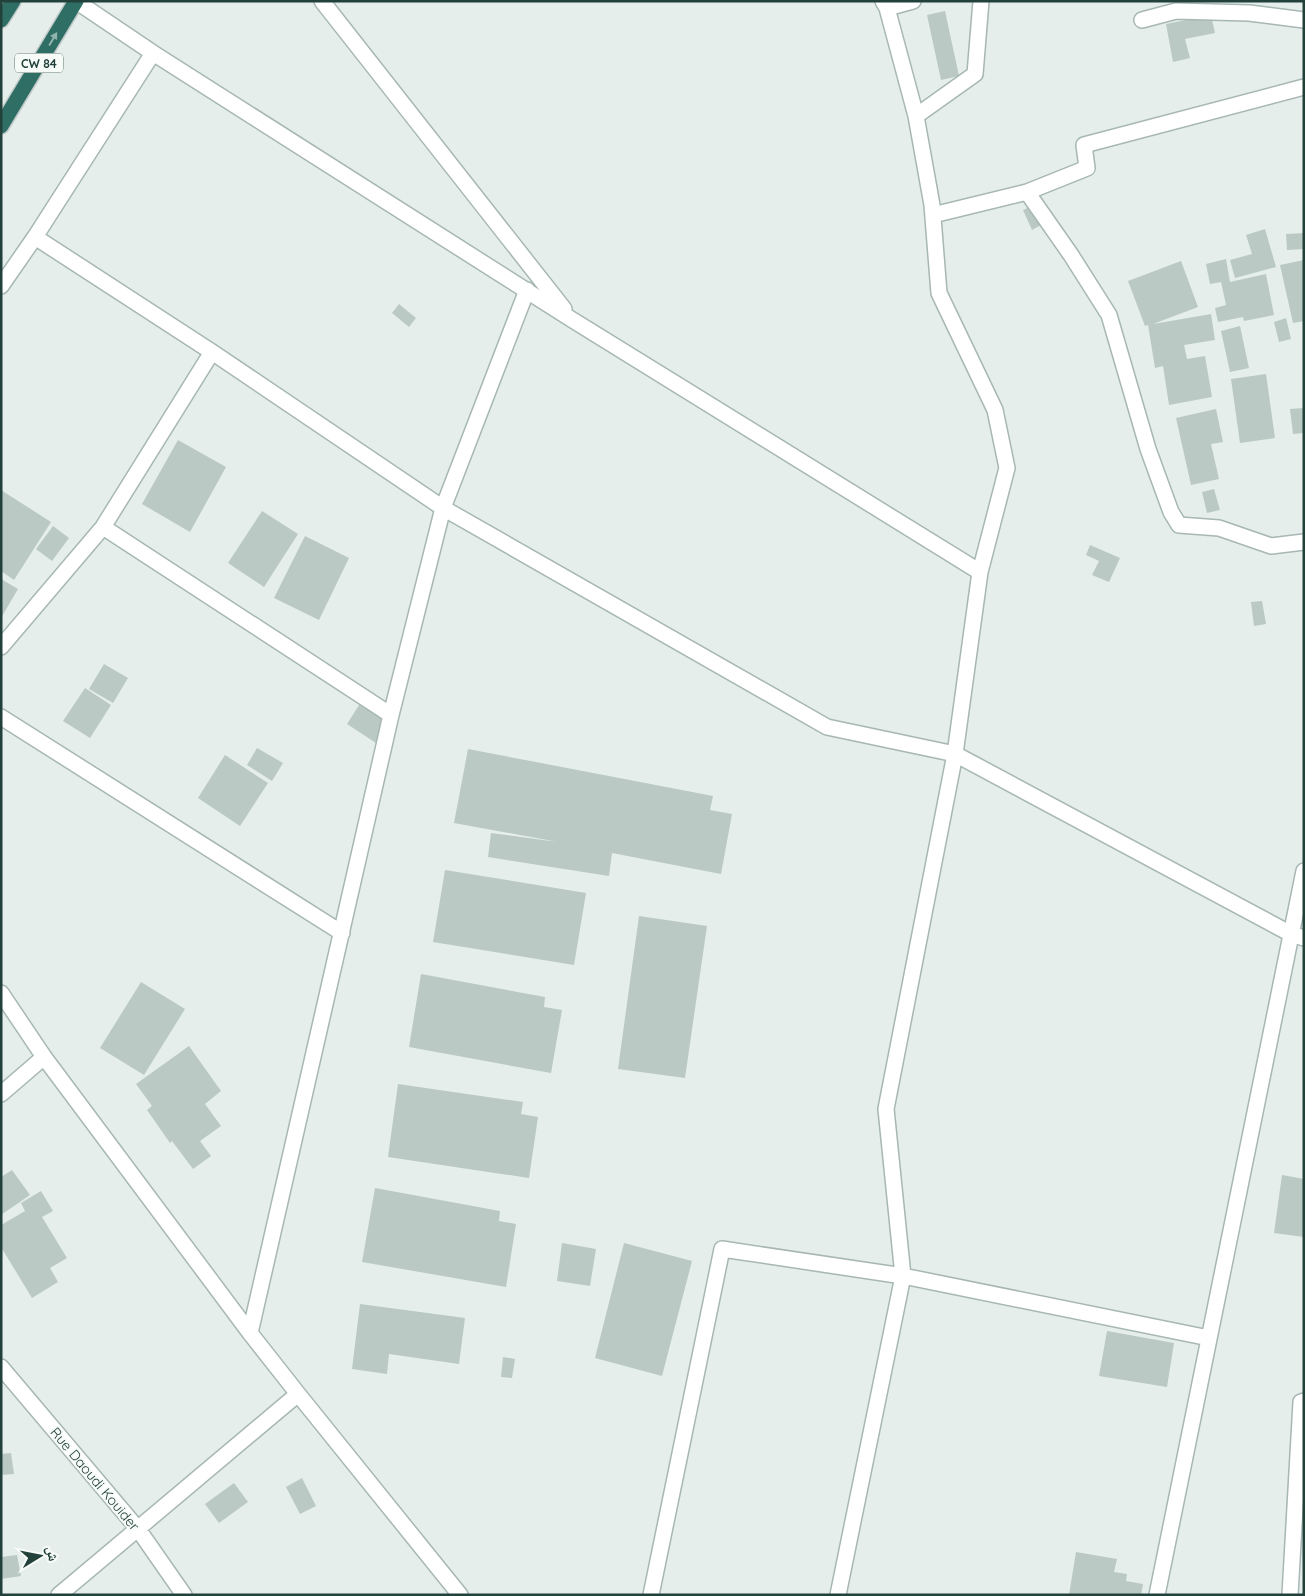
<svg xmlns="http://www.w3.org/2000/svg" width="1305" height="1596" font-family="Quicksand,'Noto Naskh Arabic',sans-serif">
	<rect width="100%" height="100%" fill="#e5eeeb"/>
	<path fill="#bac9c4" d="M945,11L959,76L941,80L927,15Z
		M1211,15L1215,33L1185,39L1190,58L1173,62L1166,24Z
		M1041,202L1050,220L1032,230L1023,210Z
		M1265,229L1276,267L1235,278L1230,260L1252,254L1246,235Z
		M1304,233V249L1287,250L1286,234Z
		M1226,259L1230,282L1266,274L1274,315L1244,321L1243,317L1218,322L1215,308L1226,305L1221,282L1210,284L1206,264Z
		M1304,260V321L1293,323L1280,265Z
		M1181,261L1198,307L1153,324L1211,314L1215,340L1184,345L1187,359L1205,356L1212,397L1169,405L1163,366L1155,368L1148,325L1145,326L1128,281Z
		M399,304L416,318L409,327L392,313Z
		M1286,318L1291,339L1279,342L1274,322Z
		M1240,326L1249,368L1230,372L1221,331Z
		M1266,374L1275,438L1240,443L1231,379Z
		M1304,408V433L1293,434L1290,409Z
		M1216,409L1223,442L1211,444L1219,479L1191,485L1176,418Z
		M178,440L226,467L190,532L142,504Z
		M1214,489L1220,510L1207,513L1202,492Z
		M1,490L51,522L14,580L1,571Z
		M262,511L298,534L264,587L228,563Z
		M53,526L69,538L52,561L36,549Z
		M305,536L349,558L319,620L274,598Z
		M1090,545L1120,558L1109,582L1092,575L1099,561L1086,555Z
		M1,579L18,589L1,618Z
		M1262,601L1266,624L1254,626L1251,602Z
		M104,664L128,678L113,703L89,689Z
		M85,688L111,705L90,738L63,721Z
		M368,691L397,709L376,743L347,724Z
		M257,748L283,763L272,781L247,765Z
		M468,749L713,796L710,810L732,814L721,874L612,853L609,876L488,857L491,833L558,842L454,823Z
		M225,755L268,783L240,826L198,798Z
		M445,870L586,893L574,965L433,942Z
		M639,916L707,926L685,1078L618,1069Z
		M421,974L545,997L544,1007L562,1010L551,1073L409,1047Z
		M141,982L185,1009L144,1075L100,1048Z
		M189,1046L221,1091L205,1104L221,1126L200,1141L211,1156L193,1169L172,1141L170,1143L147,1110L152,1106L136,1084Z
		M398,1084L523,1102L521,1114L538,1117L529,1178L388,1157Z
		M12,1170L30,1195L1,1215V1177Z
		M1282,1175L1304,1179V1237L1274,1233Z
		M375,1188L500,1211L499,1221L516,1224L506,1287L362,1262Z
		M41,1191L53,1211L42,1217L67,1258L50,1268L58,1282L32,1298L1,1247V1225L25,1211L21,1203Z
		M562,1243L596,1249L590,1286L557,1281Z
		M624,1243L692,1261L662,1376L595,1358Z
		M360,1304L465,1318L459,1364L389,1354L387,1374L352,1369Z
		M1107,1331L1174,1343L1167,1387L1099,1376Z
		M503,1357L515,1359L512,1378L501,1377Z
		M11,1453L14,1474L1,1475V1454Z
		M302,1478L316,1506L300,1514L286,1487Z
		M234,1483L248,1502L219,1523L205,1504Z
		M1076,1552L1117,1559L1114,1572L1127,1574L1126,1581L1143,1584L1141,1595H1069Z
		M17,1555L21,1576L1,1579V1557Z"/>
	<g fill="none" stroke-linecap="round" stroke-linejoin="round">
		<defs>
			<path id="minor" d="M76,1L153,53L571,319L980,572
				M322,1L564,309
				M887,8L913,1
				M1142,20L1176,11L1249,13L1304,20
				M916,116L975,74L981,1
				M1027,192L1087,168L1084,145L1304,87
				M933,215L1027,192L1071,255L1109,315L1148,449L1171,512L1179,525L1219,528L1271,546L1304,542
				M35,237L212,352L443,508L827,727L955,754L1291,934L1304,938
				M1,286L35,237L153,53
				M103,527L391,715
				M1,647L103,527L212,352
				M1,717L342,933
				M1,993L44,1057L250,1333L298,1394L460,1595
				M1,1094L44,1057
				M250,1333L391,715L443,508L527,290
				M1,1367L138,1529L184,1595
				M59,1595L298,1394
				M651,1595L722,1249L903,1276L1209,1338
				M838,1595L903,1276L886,1109L955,754L980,572L1007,468L995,410L939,293L932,205L916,116L887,8L883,1
				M1157,1595L1304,871
				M1290,1595L1301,1402L1304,1401"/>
			<path id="highway" d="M1,20L13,1
				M1,126L76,1"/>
		</defs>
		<use href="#minor" stroke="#a7b7b3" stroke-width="18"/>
		<use href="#highway" stroke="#c1cac8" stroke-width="18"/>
		<use href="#minor" stroke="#fff" stroke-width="15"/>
		<use href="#highway" stroke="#2e6e64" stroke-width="15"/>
	</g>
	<defs><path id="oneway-solid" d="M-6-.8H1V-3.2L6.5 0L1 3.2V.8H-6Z" transform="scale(1.25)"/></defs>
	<use fill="#92b4ae" href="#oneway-solid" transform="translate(53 39) rotate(-59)"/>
	<g text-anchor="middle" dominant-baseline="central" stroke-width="4" stroke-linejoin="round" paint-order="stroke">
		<rect fill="#f6fbf8" stroke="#627974" stroke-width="1" x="15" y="53.5" width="48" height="19" rx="4"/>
		<g font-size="12" font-weight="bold" fill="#23413b">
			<text x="39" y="63">CW 84</text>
		</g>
		<g font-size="14" fill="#23413b" stroke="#f6fbf8">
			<text transform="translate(95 1479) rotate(50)">Rue Daoudi Kouider</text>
		</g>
	</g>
	<rect width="1305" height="1596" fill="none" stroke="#23413b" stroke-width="5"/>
	<g transform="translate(40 1556) rotate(80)" stroke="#f6fbf8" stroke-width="4" paint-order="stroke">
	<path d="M0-4L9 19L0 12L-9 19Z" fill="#23413b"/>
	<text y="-8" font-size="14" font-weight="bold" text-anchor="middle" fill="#23413b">ش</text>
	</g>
</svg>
